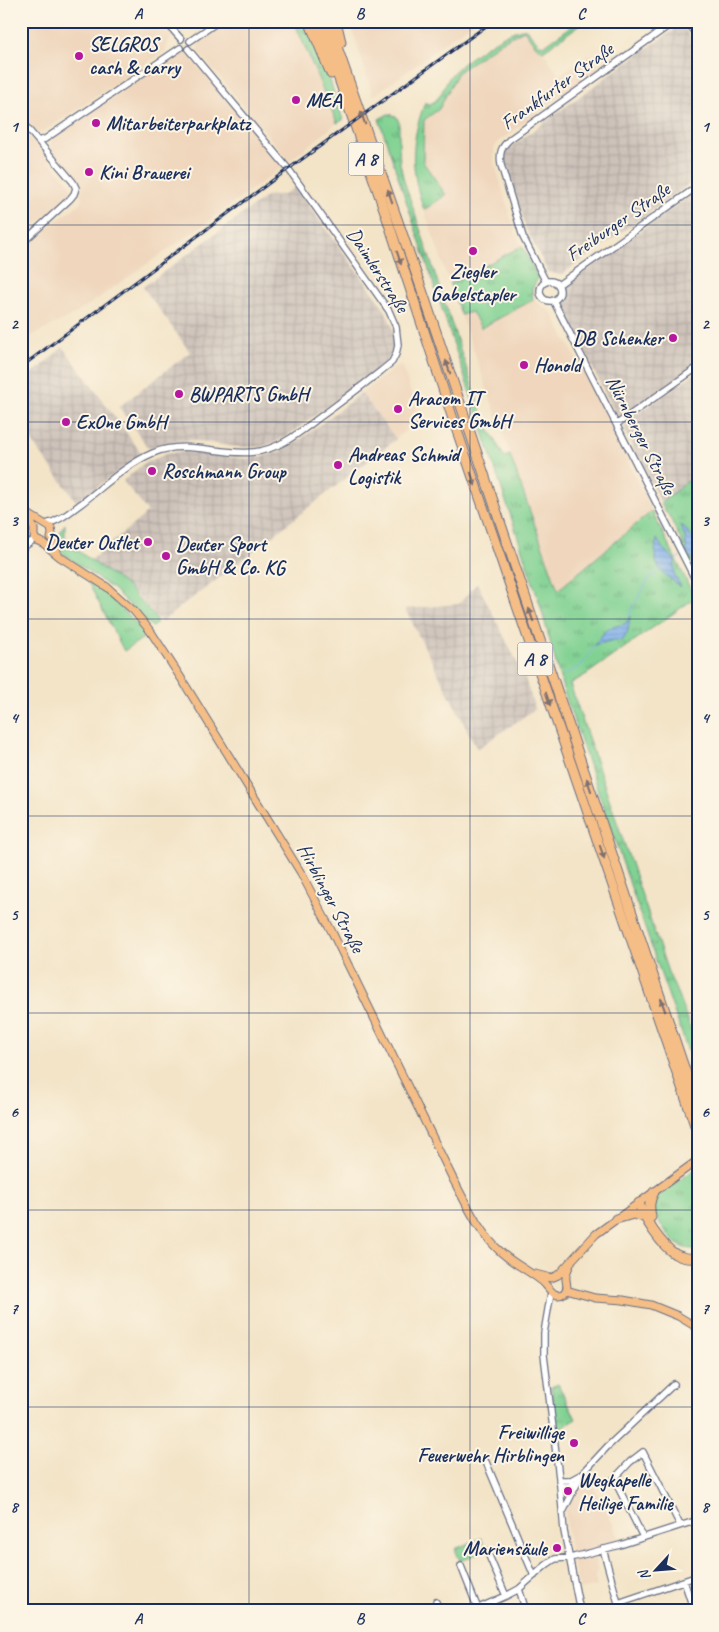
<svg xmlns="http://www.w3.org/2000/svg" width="719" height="1632" font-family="Caveat,sans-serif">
	<defs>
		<pattern id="industrial-grid" width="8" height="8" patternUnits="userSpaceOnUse" patternTransform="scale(1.25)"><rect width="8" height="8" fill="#cdc2b9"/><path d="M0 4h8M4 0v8" fill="none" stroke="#afa7a1"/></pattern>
		<pattern id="grass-tufts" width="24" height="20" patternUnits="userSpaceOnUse" patternTransform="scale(1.25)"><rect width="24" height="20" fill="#80d192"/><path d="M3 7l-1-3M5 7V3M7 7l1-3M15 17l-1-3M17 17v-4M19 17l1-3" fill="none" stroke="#68aa7a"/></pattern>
		<pattern id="water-rules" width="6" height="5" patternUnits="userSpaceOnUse" patternTransform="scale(1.25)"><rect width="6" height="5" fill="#80b0eb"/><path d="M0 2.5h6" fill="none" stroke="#6890c2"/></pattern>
	</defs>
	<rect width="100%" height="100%" fill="#fcf5e5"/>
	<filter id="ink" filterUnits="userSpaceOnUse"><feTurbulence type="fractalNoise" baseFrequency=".02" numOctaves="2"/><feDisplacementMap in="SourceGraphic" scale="10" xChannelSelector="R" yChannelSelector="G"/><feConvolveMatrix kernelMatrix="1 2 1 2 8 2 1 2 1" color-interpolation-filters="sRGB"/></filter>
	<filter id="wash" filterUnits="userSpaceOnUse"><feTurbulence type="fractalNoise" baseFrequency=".0096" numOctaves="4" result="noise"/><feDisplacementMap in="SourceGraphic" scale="20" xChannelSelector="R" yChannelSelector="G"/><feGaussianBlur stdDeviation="1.12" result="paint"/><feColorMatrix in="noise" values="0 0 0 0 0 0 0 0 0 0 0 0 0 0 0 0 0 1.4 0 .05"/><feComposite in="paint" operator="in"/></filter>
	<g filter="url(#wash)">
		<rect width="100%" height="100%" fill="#f3e4c7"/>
		<path fill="#efd6bc" d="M31,21H158L171,37L166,50L45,131L36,133L21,116V31Z
			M229,21H294L337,123L289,161L198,51V43Z
			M350,21H474L432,52L431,54L373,96Z
			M524,30L535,45L543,51L559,75L589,55L599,68L498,142L494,148V162L516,234L522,246L450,284L424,210L446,195L423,162L424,120L439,109L458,72L501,42Z
			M179,52L187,54L283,167L195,231L75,314L21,341V128L70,184L71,194L26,233L32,239L82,202L80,185L51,151V141Z
			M533,300L551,311L596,396L652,511L558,590L461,315L472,312L481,328Z
			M401,364L420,418L396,439L361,393Z
			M586,1472L622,1542L593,1550L598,1573L594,1575L597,1586L580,1590L572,1560L565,1513L580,1481Z"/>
		<path fill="url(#industrial-grid)" d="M680,28L685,30L698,46V178L561,275L548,272L526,229L505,158V151L616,70L675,29Z
			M295,187L378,299L386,312L393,329L395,338V348L391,356L385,364L287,436L276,442L260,447H237L191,440L162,443L149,449L119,407L190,352L143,287L267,196L284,195Z
			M698,190V364L626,415L620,416L614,411L562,306L561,300L563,289L568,283Z
			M63,347L142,454L77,502L21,427V381L42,366Z
			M698,371V473L661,503L627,436L625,430L626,425L633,417Z
			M361,393L396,439L215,581L161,622L136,594L91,560L148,512L123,481L143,464L166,454L182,451L247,459L274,454L296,443Z
			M477,583L524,676L535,709L477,749L405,609L459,604Z"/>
		<path fill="url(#grass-tufts)" stroke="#4e8078" d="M294,21H306L328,74L343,120L337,123Z
			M579,21H585L543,51L535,45L524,30L501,42L458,72L439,109L424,120L423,162L446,195L424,210C410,169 410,143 425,102L430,104C443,99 444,82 453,73C463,61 512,26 526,29L539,44L545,45Z
			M388,114L396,116L399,122V146L400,164L404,181L481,412L504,457L510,455L558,590L652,511L695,598L587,674L570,684L668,972L678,995L698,1049V1079L659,969L563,689L540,604L379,119Z
			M522,246L538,278L532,289L533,300L481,328L472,312L461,315L450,284Z
			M698,473V543C689,538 691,531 681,526L685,537L687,553L698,564V577L682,546V542L668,514L665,512L661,503Z
			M65,524V539L67,543L127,586L156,618V624L152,627L113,589L61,552L56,545L61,530Z
			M88,582C111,596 130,615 146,636L124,651Z
			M698,1167V1249C692,1249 687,1249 682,1247C669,1241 648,1211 655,1197Z
			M558,1384L576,1419L558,1429L551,1387Z"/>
		<path fill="#80d192" stroke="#4e8078" d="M481,1538L486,1550L460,1561L455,1549Z"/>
		<path fill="url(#water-rules)" stroke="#4e70a4" d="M680,525C689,531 690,538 698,543V564L687,553L685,537Z
			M657,539L663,549L675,560L674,574L681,587C660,571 651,567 657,539Z
			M630,616L628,631L623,640H614L595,645C604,631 607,627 625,624Z"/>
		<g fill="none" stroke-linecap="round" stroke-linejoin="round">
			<path stroke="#80b0eb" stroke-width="1" d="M675,560L681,556
				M630,616L631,610L649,579L659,571
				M565,675L583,664L595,645"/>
		</g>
	</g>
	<g filter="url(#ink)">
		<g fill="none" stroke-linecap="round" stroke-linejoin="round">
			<defs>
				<path id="minor" d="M165,21L181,39
					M686,21L698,37
					M190,41L219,21
					M21,121L73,182L76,188L74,194L70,199L21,244
					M38,141L45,139L180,48
					M540 291a10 10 0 1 1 20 0a10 10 0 1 1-20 0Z
					M546,282L523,237L501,165C499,153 501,147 510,139L675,21
					M558,285L698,186
					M553,300L698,585
					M617,424L698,367
					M46,524C60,521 71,511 82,503C104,486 127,464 153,453C187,439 220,456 254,452C283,449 304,428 327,412C345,399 363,385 381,371L392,362L396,354L398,345L396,327L389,311L290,171L188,49
					M21,549L35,539
					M551,1292L544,1333V1355L560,1486L564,1531L580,1611
					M486,1462L534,1576
					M559,1480H571L582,1474L607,1447L674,1384
					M560,1486H569L576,1484
					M564,1510L581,1476
					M694,1521L698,1531
					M643,1537L614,1479L630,1462L643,1452L680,1525
					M603,1549L618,1603L698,1576
					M487,1551L506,1596
					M461,1566L478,1609
					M684,1581L694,1611
					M519,1589L526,1611
					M436,1602L440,1611
					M472,1611L506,1596L519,1589L546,1565L555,1559L574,1557L620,1545L698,1520"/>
				<path id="major" d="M23,510L31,522L34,529V536L36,540L43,543L60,557L107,587L134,611L151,632L181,678L301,873L332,932L453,1179C467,1205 479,1233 502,1253C514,1264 530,1271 543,1282C549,1287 554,1300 564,1293C569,1288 566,1284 566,1279C565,1273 570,1265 572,1260
					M28,514L51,528L52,534L51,538L57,551
					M535,1274L551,1278L558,1275L596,1234L698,1160
					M566,1290L595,1298L623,1300L651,1305L678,1316L698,1328"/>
				<path id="highway" d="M309,21L331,74
					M319,21L385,212L454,422L698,1134
					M328,21L424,296L698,1109
					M336,21L341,42
					M639,1203C643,1218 662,1246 675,1254C682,1258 690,1259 698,1258
					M651,1217C649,1207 649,1201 654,1192
					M616,1219L633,1214L644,1217"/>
			</defs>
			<use href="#minor" stroke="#676e83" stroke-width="8"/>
			<use href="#major" stroke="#676e83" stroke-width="9"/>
			<use href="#highway" stroke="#676e83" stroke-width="11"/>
			<use href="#minor" stroke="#fff" stroke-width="5.5"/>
			<use href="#major" stroke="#f6be87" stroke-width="7"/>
			<use href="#highway" stroke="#f6be87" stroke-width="9"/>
			<defs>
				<path id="rail" d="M21,367L269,183L493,21"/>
			</defs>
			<use href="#rail" stroke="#1b2f5e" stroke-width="3"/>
			<use href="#rail" stroke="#fcf5e5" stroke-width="1" stroke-dasharray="4" stroke-linecap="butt"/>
		</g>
		<defs><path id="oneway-solid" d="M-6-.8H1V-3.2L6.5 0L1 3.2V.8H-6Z" transform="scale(1.25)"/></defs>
		<g fill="#7e6f70">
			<use href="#oneway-solid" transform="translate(363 118) rotate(-109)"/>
			<use href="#oneway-solid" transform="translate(390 196) rotate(-109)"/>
			<use href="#oneway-solid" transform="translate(399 258) rotate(72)"/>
			<use href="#oneway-solid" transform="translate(448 367) rotate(-109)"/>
			<use href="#oneway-solid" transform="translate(473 479) rotate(71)"/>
			<use href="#oneway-solid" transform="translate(531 615) rotate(-109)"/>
			<use href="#oneway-solid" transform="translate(548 699) rotate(71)"/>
			<use href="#oneway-solid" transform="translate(589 785) rotate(-109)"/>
			<use href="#oneway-solid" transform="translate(602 852) rotate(71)"/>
			<use href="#oneway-solid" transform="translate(663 1005) rotate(-109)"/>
		</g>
	</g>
	<path fill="none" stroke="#1b2f5e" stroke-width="1" stroke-opacity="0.55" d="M249,21V1611M470,21V1611M21,225H698M21,422H698M21,619H698M21,816H698M21,1013H698M21,1210H698M21,1407H698"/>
	<g fill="#b5179e" stroke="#fcf5e5" stroke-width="2">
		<circle cx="79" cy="56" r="5"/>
		<circle cx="296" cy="100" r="5"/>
		<circle cx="96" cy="123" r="5"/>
		<circle cx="89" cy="172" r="5"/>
		<circle cx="473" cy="251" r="5"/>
		<circle cx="673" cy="338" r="5"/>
		<circle cx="524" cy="365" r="5"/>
		<circle cx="179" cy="394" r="5"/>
		<circle cx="398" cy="409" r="5"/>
		<circle cx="66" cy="422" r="5"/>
		<circle cx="338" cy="465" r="5"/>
		<circle cx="152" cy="471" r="5"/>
		<circle cx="148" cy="542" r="5"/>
		<circle cx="166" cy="556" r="5"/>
		<circle cx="574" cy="1443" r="5"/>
		<circle cx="568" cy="1491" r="5"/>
		<circle cx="557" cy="1548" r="5"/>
	</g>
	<g text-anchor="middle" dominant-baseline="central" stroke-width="4" stroke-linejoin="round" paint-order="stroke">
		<g fill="#fcf5e5" stroke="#5e6a86" stroke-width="1">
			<rect x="348.5" y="142.5" width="35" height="33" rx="4"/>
			<rect x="517.5" y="642.5" width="35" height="33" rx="4"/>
		</g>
		<g font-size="19" font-weight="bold" fill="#1b2f5e">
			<text x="366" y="159">A 8</text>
			<text x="535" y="659">A 8</text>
		</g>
		<g font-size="20" font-weight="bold" fill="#1b2f5e" stroke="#fcf5e5" text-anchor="start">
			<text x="89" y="44">SELGROS<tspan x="89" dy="23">cash &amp; carry</tspan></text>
			<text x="306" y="100">MEA</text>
			<text x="106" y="123">Mitarbeiterparkplatz</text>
			<text x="99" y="172">Kini Brauerei</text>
			<text x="473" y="271" text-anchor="middle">Ziegler<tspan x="473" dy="23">Gabelstapler</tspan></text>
			<text x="663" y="338" text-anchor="end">DB Schenker</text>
			<text x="534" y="365">Honold</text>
			<text x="189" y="394">BWPARTS GmbH</text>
			<text x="408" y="398">Aracom IT<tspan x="408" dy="23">Services GmbH</tspan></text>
			<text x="76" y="422">ExOne GmbH</text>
			<text x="348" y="454">Andreas Schmid<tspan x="348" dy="23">Logistik</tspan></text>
			<text x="162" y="471">Roschmann Group</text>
			<text x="138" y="542" text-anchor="end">Deuter Outlet</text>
			<text x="176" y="544">Deuter Sport<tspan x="176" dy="23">GmbH &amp; Co. KG</tspan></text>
			<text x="564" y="1432" text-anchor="end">Freiwillige<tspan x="564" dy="23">Feuerwehr Hirblingen</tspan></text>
			<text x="578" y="1480">Wegkapelle<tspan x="578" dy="23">Heilige Familie</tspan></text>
			<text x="547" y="1548" text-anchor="end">Mariensäule</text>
		</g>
		<g font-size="20" fill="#1b2f5e" stroke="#fcf5e5">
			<text transform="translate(557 86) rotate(-36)">Frankfurter Straße</text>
			<text transform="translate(618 222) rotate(-35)">Freiburger Straße</text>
			<text transform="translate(378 270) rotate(57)">Daimlerstraße</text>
			<text transform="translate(641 435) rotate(63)">Nürnberger Straße</text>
			<text transform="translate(331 898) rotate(62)">Hirblinger Straße</text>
		</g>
	</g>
	<rect width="719" height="1632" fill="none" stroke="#fcf5e5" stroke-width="55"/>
	<g transform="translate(656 1570) rotate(244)" stroke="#fcf5e5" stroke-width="4" paint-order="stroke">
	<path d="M0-4L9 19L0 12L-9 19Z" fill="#1b2f5e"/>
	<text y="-8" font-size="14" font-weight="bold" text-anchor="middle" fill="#1b2f5e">N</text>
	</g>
	<rect x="28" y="28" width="664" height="1576" fill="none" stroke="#1b2f5e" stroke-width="2"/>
	<g font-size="16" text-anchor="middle" font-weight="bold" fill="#1b2f5e">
		<text x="138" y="19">A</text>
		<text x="360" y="19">B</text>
		<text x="581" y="19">C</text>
		<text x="14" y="132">1</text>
		<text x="705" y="132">1</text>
		<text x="14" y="329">2</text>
		<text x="705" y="329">2</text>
		<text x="14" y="526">3</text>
		<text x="705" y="526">3</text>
		<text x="14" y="723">4</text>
		<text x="705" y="723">4</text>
		<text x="14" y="920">5</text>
		<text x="705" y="920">5</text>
		<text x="14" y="1117">6</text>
		<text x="705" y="1117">6</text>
		<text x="14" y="1314">7</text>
		<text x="705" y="1314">7</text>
		<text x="14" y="1512">8</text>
		<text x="705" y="1512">8</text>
		<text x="138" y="1624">A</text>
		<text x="360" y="1624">B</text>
		<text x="581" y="1624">C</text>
	</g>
</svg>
